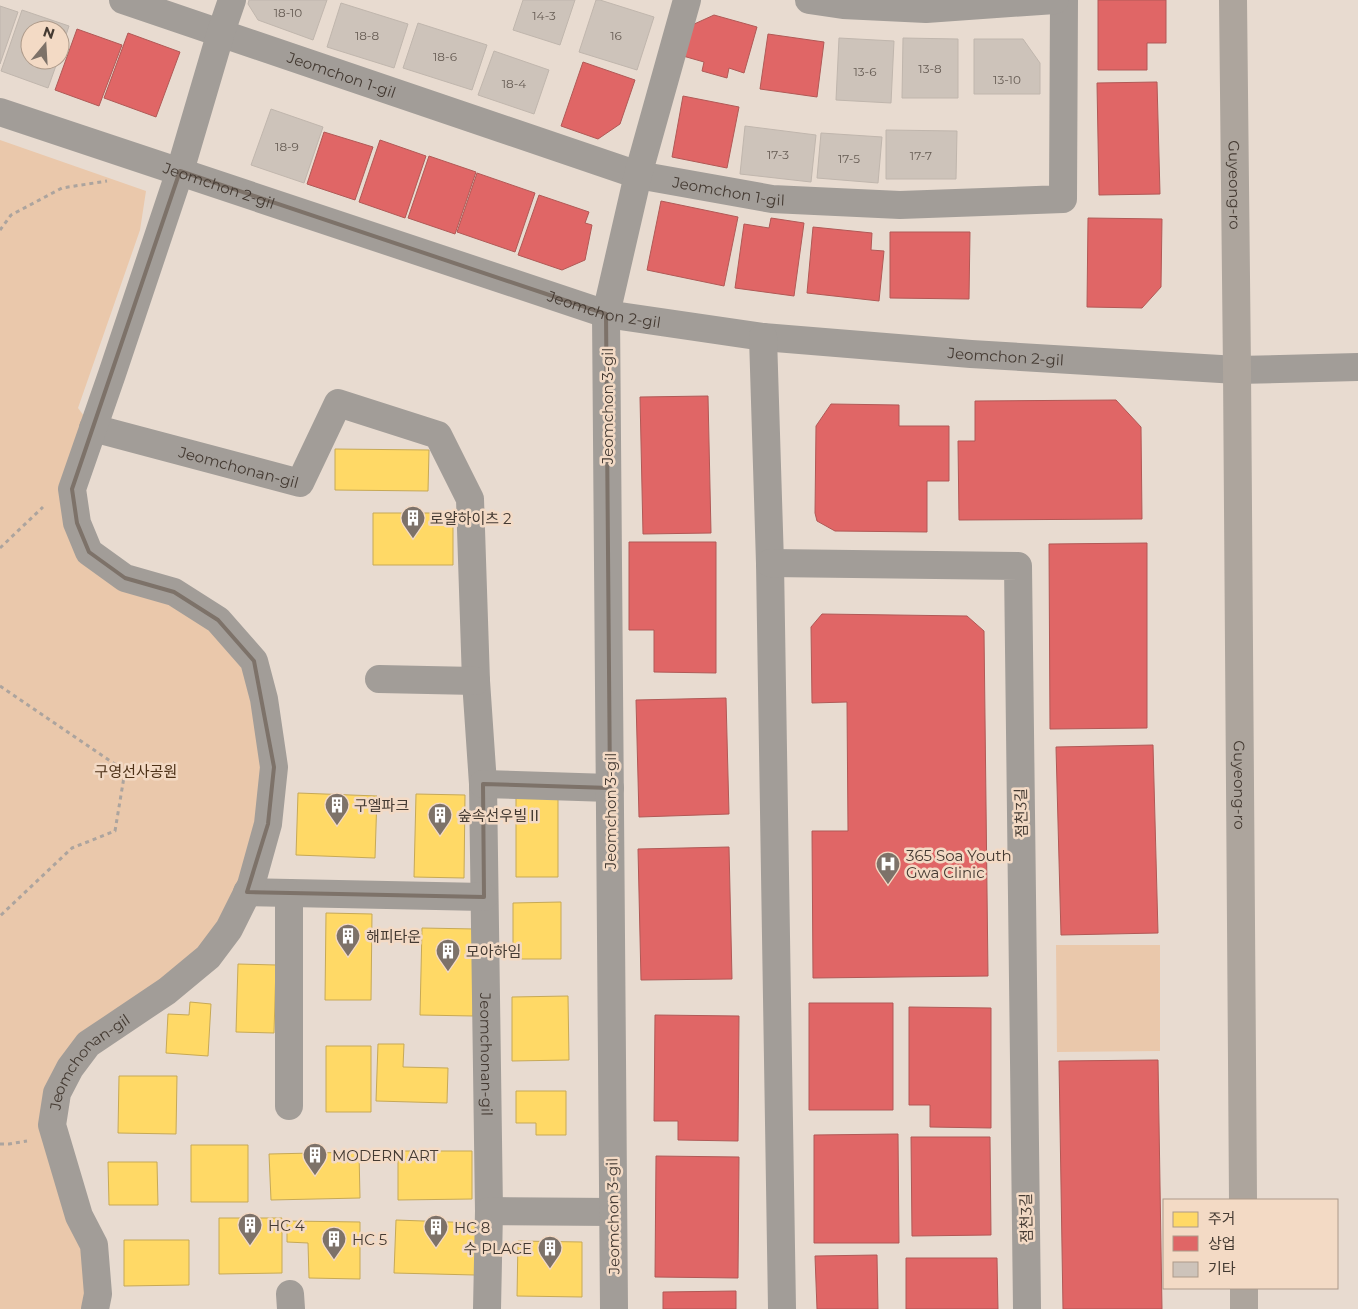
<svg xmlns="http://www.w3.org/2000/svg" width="1358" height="1309" font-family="Montserrat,'Noto Sans KR',sans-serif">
	<rect width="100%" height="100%" fill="#e8dbd0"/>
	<path fill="#eac8ab" d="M0,140L146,191L140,230L78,408L93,428L84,454L89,552L174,592L254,661L274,767L229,929L125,1019L57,1093L95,1309H0Z
		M1056,945H1160V1051L1057,1052Z"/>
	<path fill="#ffd966" stroke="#c7a956" d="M335,449L429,450L428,491L335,490Z
		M373,513H453V565H373Z
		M298,793L377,796L375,858L296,855Z
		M416,794L465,795L464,878L414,877Z
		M516,796H558V877H516Z
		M561,902V959H513V903Z
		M326,913L372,914L371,1000H325Z
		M422,928L475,929L473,1016L420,1015Z
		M238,964L276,965L274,1033L236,1032Z
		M568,996L569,1060L512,1061V997Z
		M190,1002L211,1004L208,1056L166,1053L168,1014L189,1015Z
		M378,1044H404L403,1067L448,1068L447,1103L376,1101Z
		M326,1046H371V1112H326Z
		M119,1076H177L176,1134L118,1133Z
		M516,1091H566V1135H536V1123H516Z
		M191,1145H248V1202H191Z
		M398,1151H472V1199L398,1200Z
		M359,1152L360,1198L271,1200L269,1154Z
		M108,1162H157L158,1205H109Z
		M219,1218H282V1273L219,1274Z
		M396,1220L477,1223L475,1275L394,1273Z
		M287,1221L360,1222V1279L309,1278L308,1243L287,1242Z
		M124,1240H189V1285L124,1286Z
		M518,1241L582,1242V1297L517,1296Z"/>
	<path fill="#e06666" stroke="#b15956" d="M1098,0H1166V43H1147V70H1098Z
		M714,15L757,27L744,73L729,68L727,78L702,71L704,62L683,56L692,25Z
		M77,29L122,45L99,106L55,90Z
		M128,33L180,52L156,117L104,98Z
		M768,34L824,42L817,97L760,89Z
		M583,62L635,80L620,124L598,139L561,126Z
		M1157,82L1160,194L1099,195L1097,83Z
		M683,96L739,107L727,168L672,157Z
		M324,132L373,147L355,200L307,184Z
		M380,140L426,156L405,218L359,202Z
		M429,156L476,172L455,234L408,218Z
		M477,173L535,193L515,252L457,232Z
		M539,195L589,212L585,223L592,225L585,260L562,270L518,255Z
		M661,201L738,217L724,286L647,270Z
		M771,218L804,223L794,296L735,288L744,224L769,228Z
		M1088,218L1162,219L1161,287L1142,308L1087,307Z
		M813,227L872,233L871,250L884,251L879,301L807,293Z
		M890,232H970L969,299L890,298Z
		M708,396L711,533L643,534L640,397Z
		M1116,400L1141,427L1142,519L959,520L958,441H975V401Z
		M831,404L899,405V426H949V481H927V532L835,531L817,521L815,513L816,426Z
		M629,542H716V673L654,672V630H629Z
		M1147,543V728L1050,729L1049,544Z
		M822,614L967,616L984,631L988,976L813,978L812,831H848L847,702L812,703L811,627Z
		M726,698L729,814L639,817L636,700Z
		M1153,745L1158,933L1061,935L1056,747Z
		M729,847L732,979L641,980L638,849Z
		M809,1003H893V1110H809Z
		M909,1007L991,1008V1128L930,1127V1105H909Z
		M655,1015L739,1016L738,1141L678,1140V1121H654Z
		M1158,1060L1162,1309H1063L1059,1061Z
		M898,1134L899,1243H814V1135Z
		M911,1137H990L991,1235L912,1236Z
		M656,1156L739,1157L738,1278L655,1277Z
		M877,1255L878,1309H817L815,1256Z
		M906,1258H997L998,1309H906Z
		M736,1291V1309H663V1292Z"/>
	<path fill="#cdc3ba" stroke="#c0b6ad" d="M249,0H327L313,40L258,20L248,4Z
		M523,0H575L560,45L513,30Z
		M596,0H600L654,17L637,70L579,52Z
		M341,3L408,24L394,68L327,47Z
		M0,6L18,12L0,64Z
		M22,10L69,26L60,53V30H30V60H58L48,88L1,71Z
		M418,23L487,45L472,90L403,68Z
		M839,38L894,41L891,103L836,100Z
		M903,38L958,39V98H902Z
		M974,39H1023L1040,63V94H974Z
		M494,51L549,70L534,114L478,95Z
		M271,109L323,127L304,183L251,165Z
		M745,126L816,135L811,182L740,174Z
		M886,130L957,131L956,179H886Z
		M821,133L882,137L878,183L817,178Z"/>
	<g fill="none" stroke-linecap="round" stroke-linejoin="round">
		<path stroke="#aca49e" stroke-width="3" stroke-dasharray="4 4" stroke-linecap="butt" d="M0,230L11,215L62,188L107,181
			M0,548L43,507
			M0,686L125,771L115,831L72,848L0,916
			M0,1144H9L27,1141"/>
		<g stroke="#a29d98" stroke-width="28">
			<path id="s1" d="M123,0L638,175L772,199L900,205L1063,199L1064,0"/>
			<path d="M809,0L843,5L926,9L1055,0"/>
			<path id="s2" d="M0,112L606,314L763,337L971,354L1237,370L1358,367"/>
			<path d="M763,337L770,563L782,1309"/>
			<path id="s3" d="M93,428L300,483L338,403L438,435L470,499L476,681L483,784L489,1211"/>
			<path d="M770,563L1018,566L1027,1309"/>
			<path d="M379,679L476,681"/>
			<path d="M483,784L610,788"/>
			<path d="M247,892L484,897"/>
			<path d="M289,1106V893"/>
			<path d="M290,1294L291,1309"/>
			<path id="s4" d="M95,1309L98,1294L94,1245L79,1216L52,1125L57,1093L70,1068L88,1044L167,991L208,957L229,929L251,885L268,824L274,767L264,699L254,661L218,620L174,592L125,578L89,552L77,523L72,489L112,374L180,171L221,32L232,0"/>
			<path d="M487,1309L489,1211L612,1212"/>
			<path d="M614,1309L606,314L638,175L687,0"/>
		</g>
		<g stroke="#ada59d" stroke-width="28">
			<path id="s5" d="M1233,0L1237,370L1243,1200"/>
			<path d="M1244,1288V1309"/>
		</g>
	</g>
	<path fill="none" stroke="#7d7269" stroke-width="4" stroke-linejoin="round" d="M180,171L606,314L610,788L483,784L484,897L247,892L268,824L274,767L254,661L218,620L174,592L125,578L89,552L77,523L72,489Z"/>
	<defs>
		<symbol id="building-pin" viewBox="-11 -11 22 30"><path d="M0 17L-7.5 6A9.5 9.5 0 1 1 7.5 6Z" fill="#7d7269" stroke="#f3dac5"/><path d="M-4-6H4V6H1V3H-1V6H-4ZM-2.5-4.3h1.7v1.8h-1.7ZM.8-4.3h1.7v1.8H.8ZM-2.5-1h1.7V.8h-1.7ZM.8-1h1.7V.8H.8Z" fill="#fff"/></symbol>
		<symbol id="hospital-pin" viewBox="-11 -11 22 30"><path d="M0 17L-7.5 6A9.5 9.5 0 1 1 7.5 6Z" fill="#7d7269" stroke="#f3dac5"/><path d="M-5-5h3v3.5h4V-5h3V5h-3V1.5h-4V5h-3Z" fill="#fff"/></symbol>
	</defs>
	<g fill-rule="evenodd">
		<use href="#building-pin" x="399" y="504" width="28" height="38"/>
		<use href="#building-pin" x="323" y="791" width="28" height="38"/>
		<use href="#building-pin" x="426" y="801" width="28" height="38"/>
		<use href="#hospital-pin" x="874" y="850" width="28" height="38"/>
		<use href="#building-pin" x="334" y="922" width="28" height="38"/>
		<use href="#building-pin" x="434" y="937" width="28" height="38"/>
		<use href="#building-pin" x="301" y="1141" width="28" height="38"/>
		<use href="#building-pin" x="236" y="1211" width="28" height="38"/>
		<use href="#building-pin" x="422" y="1213" width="28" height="38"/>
		<use href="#building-pin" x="320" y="1225" width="28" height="38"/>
		<use href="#building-pin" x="536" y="1234" width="28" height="38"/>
	</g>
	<g text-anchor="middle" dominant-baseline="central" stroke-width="5" stroke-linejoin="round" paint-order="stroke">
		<g font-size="12" fill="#665c54">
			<text x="288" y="12">18-10</text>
			<text x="544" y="15">14-3</text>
			<text x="367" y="35">18-8</text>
			<text x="616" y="35">16</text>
			<text x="445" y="56">18-6</text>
			<text x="930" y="68">13-8</text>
			<text x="865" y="71">13-6</text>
			<text x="1007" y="79">13-10</text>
			<text x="514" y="83">18-4</text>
			<text x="287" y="146">18-9</text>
			<text x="778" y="154">17-3</text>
			<text x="921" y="155">17-7</text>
			<text x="849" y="158">17-5</text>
		</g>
		<g font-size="15" fill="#443a32" stroke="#f3dac5">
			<text stroke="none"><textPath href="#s1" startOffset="231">Jeomchon 1-gil</textPath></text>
			<text stroke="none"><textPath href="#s2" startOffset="231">Jeomchon 2-gil</textPath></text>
			<text stroke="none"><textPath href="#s5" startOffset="185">Guyeong-ro</textPath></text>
			<text stroke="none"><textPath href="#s1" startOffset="636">Jeomchon 1-gil</textPath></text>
			<text stroke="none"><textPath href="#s2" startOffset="636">Jeomchon 2-gil</textPath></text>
			<text stroke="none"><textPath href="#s2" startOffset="1041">Jeomchon 2-gil</textPath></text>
			<text transform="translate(607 406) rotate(-90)">Jeomchon 3-gil</text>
			<text stroke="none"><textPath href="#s3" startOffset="151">Jeomchonan-gil</textPath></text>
			<text stroke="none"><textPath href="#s5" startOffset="785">Guyeong-ro</textPath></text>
			<text transform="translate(610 811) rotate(-90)">Jeomchon 3-gil</text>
			<text transform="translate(1021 813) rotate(-91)">점천3길</text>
			<text stroke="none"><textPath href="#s3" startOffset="1035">Jeomchonan-gil</textPath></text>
			<text stroke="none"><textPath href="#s4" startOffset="269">Jeomchonan-gil</textPath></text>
			<text transform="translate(613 1216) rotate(-91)">Jeomchon 3-gil</text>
			<text transform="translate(1026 1218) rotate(-91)">점천3길</text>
		</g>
		<g font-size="15" fill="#443a32" stroke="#f3dac5" text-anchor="start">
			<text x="430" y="518">로얄하이츠 2</text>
			<text x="354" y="805">구엘파크</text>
			<text x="458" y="815">숲속선우빌Ⅱ</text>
			<text x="906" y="855">365 Soa Youth<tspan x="906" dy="17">Gwa Clinic</tspan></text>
			<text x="366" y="936">해피타운</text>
			<text x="466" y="951">모아하임</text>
			<text x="332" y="1155">MODERN ART</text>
			<text x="268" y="1225">HC 4</text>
			<text x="454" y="1227">HC 8</text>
			<text x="352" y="1239">HC 5</text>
			<text x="532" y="1248" text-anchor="end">수 PLACE</text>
		</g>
		<g font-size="15" fill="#4d3117" stroke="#f3dac5">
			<text x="136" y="771">구영선사공원</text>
		</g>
	</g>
	<rect x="1163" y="1199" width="175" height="90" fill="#f3dac5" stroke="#ad9a8a"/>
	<rect x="1173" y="1212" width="25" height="15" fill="#ffd966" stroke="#ad9a8a"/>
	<text x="1208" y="1224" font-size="15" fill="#443a32">주거</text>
	<rect x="1173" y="1236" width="25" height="15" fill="#e06666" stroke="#ad9a8a"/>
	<text x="1208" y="1249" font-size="15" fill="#443a32">상업</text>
	<rect x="1173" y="1262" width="25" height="15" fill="#cdc3ba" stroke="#ad9a8a"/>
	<text x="1208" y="1274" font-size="15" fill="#443a32">기타</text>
	<g transform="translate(45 45) rotate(18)"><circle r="24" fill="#f3dac5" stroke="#ad9a8a"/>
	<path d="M0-4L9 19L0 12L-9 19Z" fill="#7d7269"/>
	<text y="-8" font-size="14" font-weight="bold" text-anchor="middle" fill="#443a32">N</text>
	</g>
</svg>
